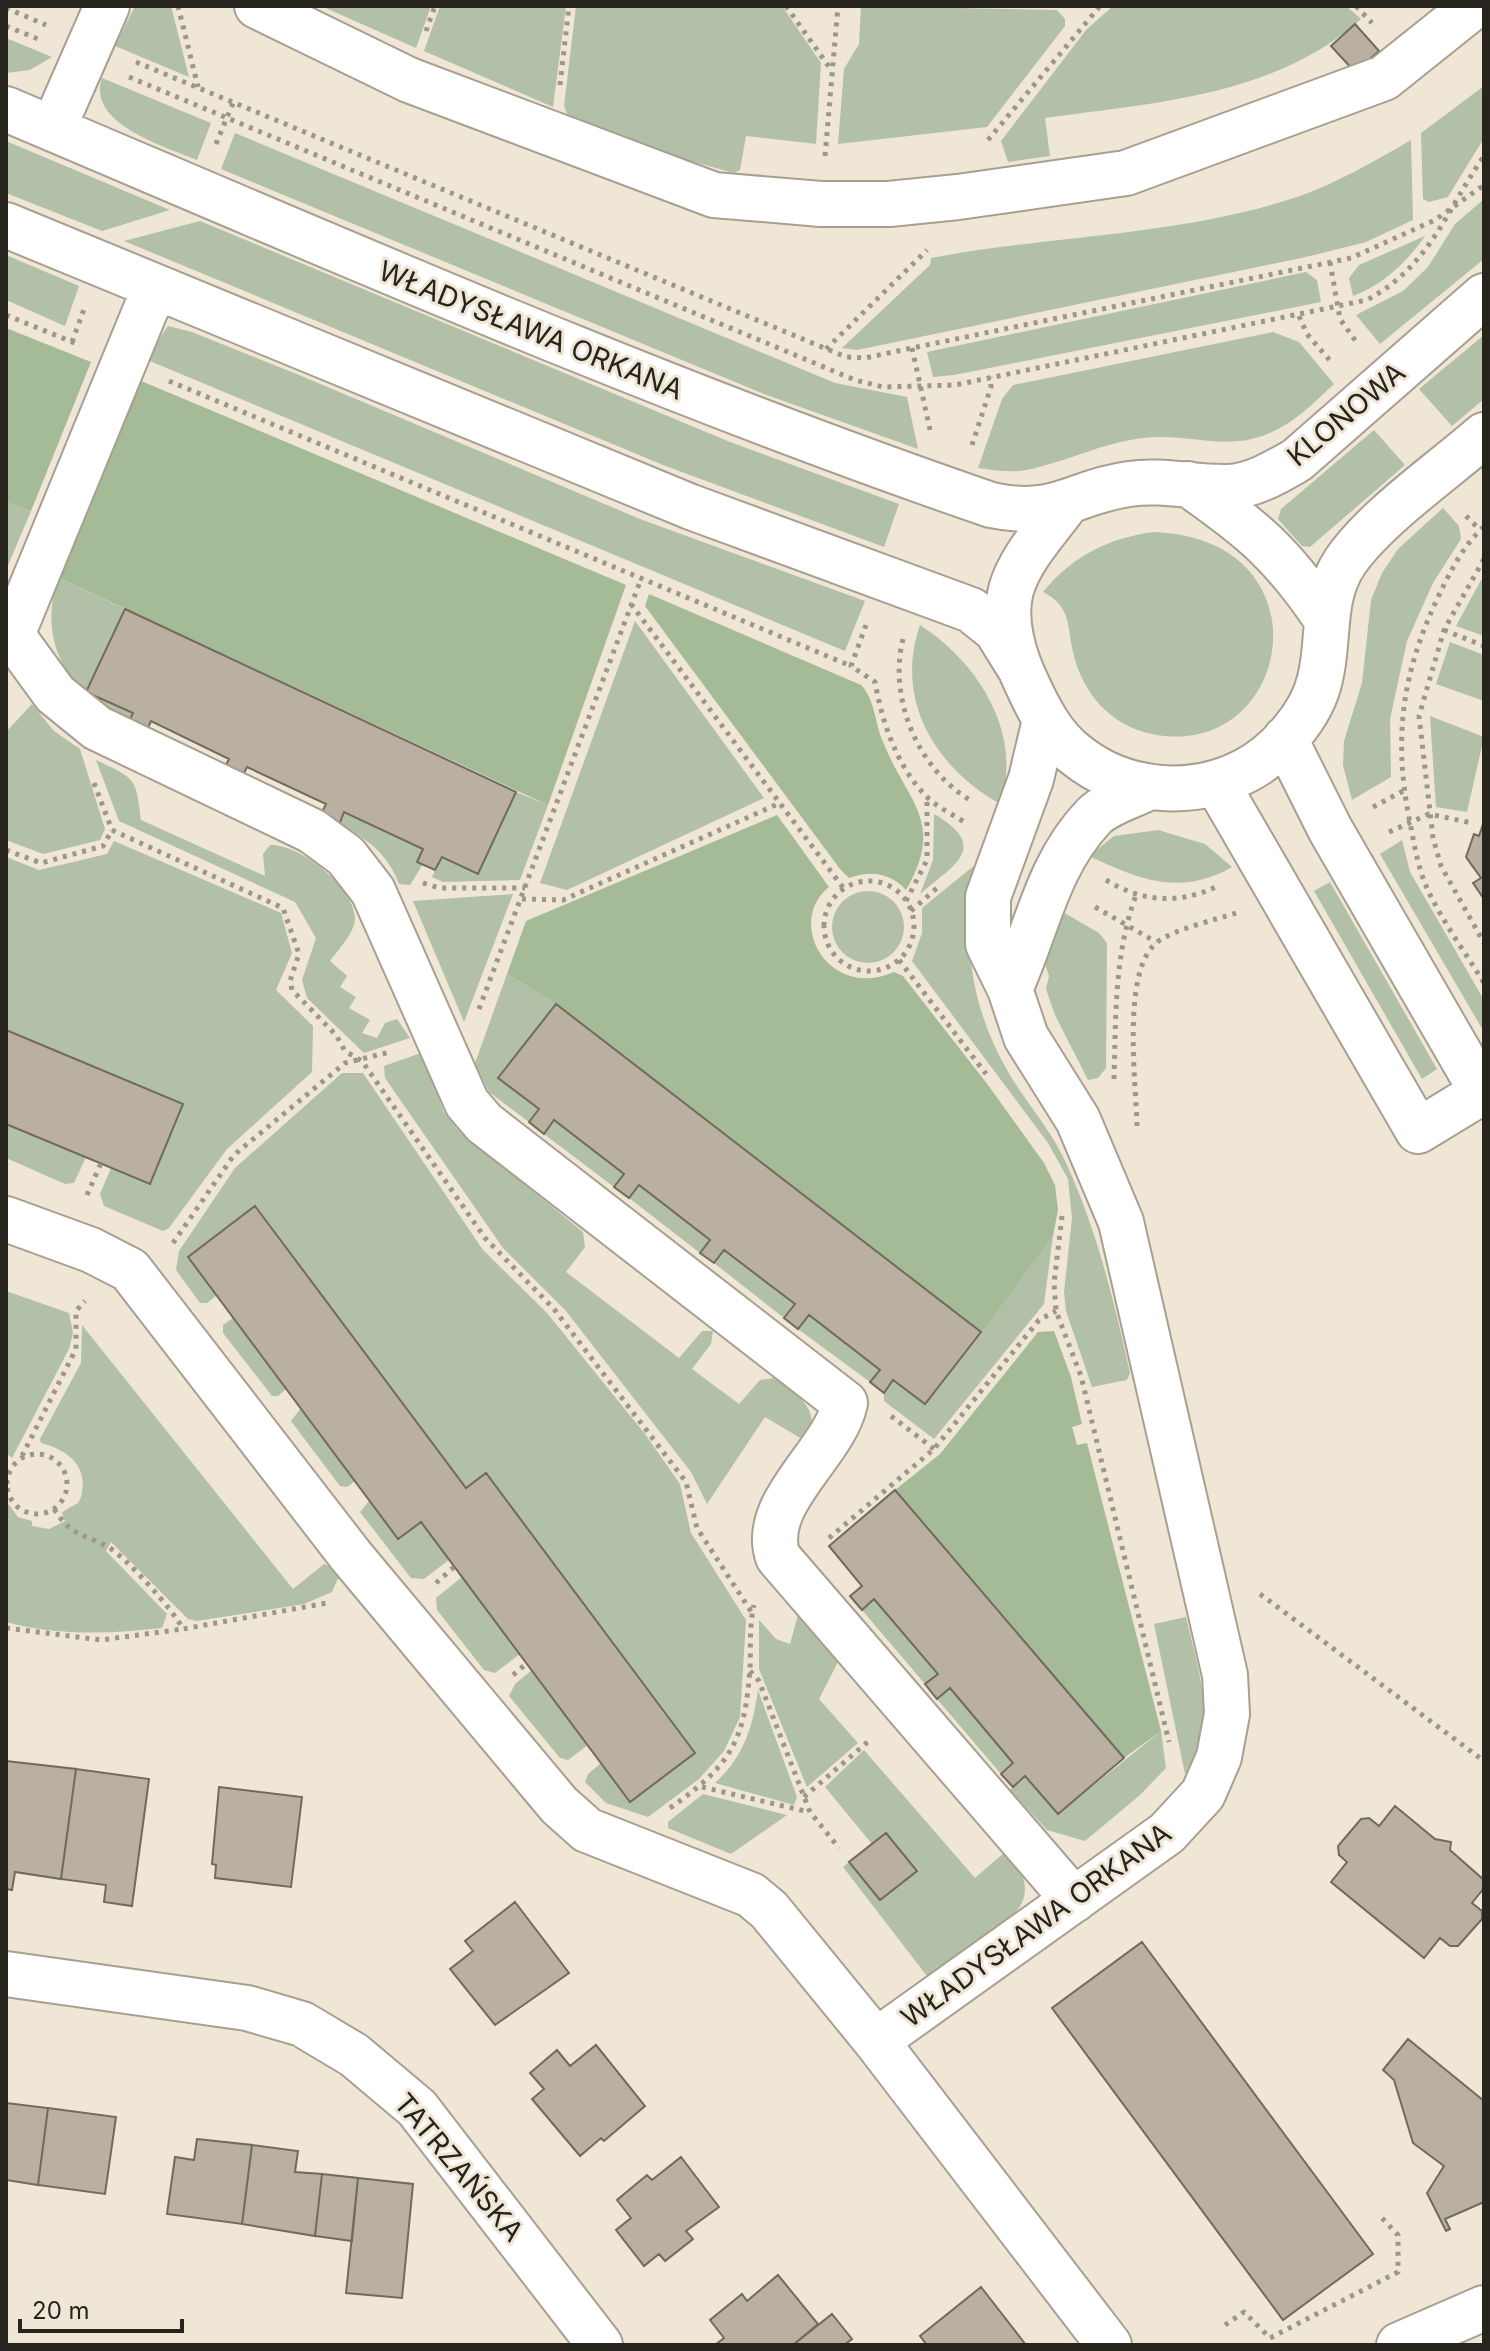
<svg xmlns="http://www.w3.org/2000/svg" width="1490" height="2351" font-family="Inter,sans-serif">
	<rect width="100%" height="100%" fill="#efe6d6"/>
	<path fill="#b1c0a6" d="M135,6H171L189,77L115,46Z
		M321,6H431L416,48Z
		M440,6H566L553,107L424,51Z
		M576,6H782L821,63L816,144L746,136L740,170L734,173L665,154L567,114L564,106Z
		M861,6L1057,10L1065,19V26L987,127L838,144L844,69L859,44Z
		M1113,6H1346L1361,19C1276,96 1154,103 1045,118L1050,156L1008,162L1001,141L1086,30Z
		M6,38L52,57L30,70L6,73Z
		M102,78L211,123L197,160C167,147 86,124 102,78Z
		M1484,86V138L1448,197L1429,202L1423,199L1421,133Z
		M235,133L835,383L907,397L918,449L764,394L221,169Z
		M1411,140L1413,220L1366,242L1306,257L857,350L842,348L930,265L931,258C1052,235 1179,236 1297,197C1337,183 1375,161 1411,140Z
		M6,141L170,210L102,231L6,193Z
		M1484,199V259L1380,344L1356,315L1403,291L1428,267L1455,224Z
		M200,221L730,442L899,504L884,547L663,465L124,241Z
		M1425,236C1407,262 1383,285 1353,296L1349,278L1359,265Z
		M6,255L79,286L65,326L6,300Z
		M1306,272L1317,280L1321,302L954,375L933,377L927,352Z
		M168,326L192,332L299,375L640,519L865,601L845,651L145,359Z
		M1273,332L1299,342L1334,384C1313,404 1292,425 1265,435C1229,449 1194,436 1157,437C1107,439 1072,461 1026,470C1011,473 994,470 978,468L1002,399L1013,385Z
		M1484,335V399L1452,426L1419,389Z
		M1374,430L1405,465L1310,547L1302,546L1278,519L1281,509Z
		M6,502L31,511L6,570Z
		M1443,508L1459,526L1461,539L1433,583L1407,641L1390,719L1391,777L1352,800L1343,765L1344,741L1362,683L1371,600L1382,573L1398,549Z
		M1154,532C1333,539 1292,763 1152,734C1111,726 1082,693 1073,652C1067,625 1071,606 1043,592C1073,556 1108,538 1154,532Z
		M57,577L125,609L87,691L133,713L127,726C69,688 38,650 57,577Z
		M1481,580L1484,582V636L1456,626Z
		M635,621L764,798L567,890L540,883Z
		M920,625C978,662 1024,734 1000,804C935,767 894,700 920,625Z
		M1450,642L1484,655V701L1436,684Z
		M32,704L54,731L80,749L105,829L100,840L43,854L6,840V732Z
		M1430,716L1484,737L1467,812L1436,807Z
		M96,760C135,779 136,776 141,820L265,876L263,854L270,845C300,844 354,887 355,918C355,933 338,950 330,961L347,976L340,987L356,997L349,1008L370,1020L362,1033L377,1038L385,1023L397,1019L410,1038L364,1053L307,998L302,980L316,938L295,902L119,821Z
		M516,792L548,805L520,880L443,882L432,877L442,857L478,874Z
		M344,812L423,849L417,861L423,864L410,885L399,884C387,853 367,838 339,825Z
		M934,814C991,847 954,865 920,894L933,860Z
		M1158,830L1205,844L1232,867C1180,897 1138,879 1089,856L1114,836Z
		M1402,840L1410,872L1484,1000V1032L1380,854Z
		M114,841L281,913L292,953L276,990L313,1026L312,1072L227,1149L169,1228L163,1231L104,1206L100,1194L111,1168L6,1030V857L39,870L107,854Z
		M976,864C961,937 970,1005 1007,1070C1025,1102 1051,1129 1066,1163C1097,1230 1114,1301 1130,1373L1127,1380L1092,1387L1066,1311L1064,1292L1072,1218L1068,1179L1048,1143L912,961L922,933V908Z
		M1330,882L1437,1069L1422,1079L1314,891Z
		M832 927a36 36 0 1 1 72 0a36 36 0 1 1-72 0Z
		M513,894L464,1022L413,901Z
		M1056,908L1099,933L1107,943L1106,1068L1098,1078L1088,1080L1055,1015L1046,989L1049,976L1044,961Z
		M507,974L556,1004L499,1078L539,1109L529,1122L489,1092L475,1063Z
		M421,1053L444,1112L458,1130L583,1232L585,1247L566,1272L679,1358L702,1331H713L711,1344L692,1369L739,1404L760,1380L774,1378C794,1393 828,1412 802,1439L765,1417L707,1504L691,1472L566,1311L503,1248L385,1078L384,1066Z
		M342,1073H363L483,1250L547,1313L645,1434L680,1484L691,1533L746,1620L740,1717L724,1751L699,1779L648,1817L606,1803L585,1782L588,1774L601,1763L630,1801L695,1753L486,1474L466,1488L256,1206L188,1256L217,1295L207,1303H200L176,1270L179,1251L235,1168Z
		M554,1120L624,1174L614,1187L544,1134Z
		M6,1124L86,1157L74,1183L65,1184L6,1158Z
		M639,1185L710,1240L700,1253L629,1198Z
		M1053,1236L1044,1304L934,1439L884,1401V1393L893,1380L925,1404Z
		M724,1250L795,1304L784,1318L714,1263Z
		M6,1291L69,1313L73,1333L69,1349L12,1458L6,1453Z
		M809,1315L880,1370L870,1382L798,1329Z
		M233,1318L286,1389L278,1396H272L223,1333V1325Z
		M82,1325L293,1589L324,1564L336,1569L339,1576L332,1592L304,1604L197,1621L188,1619L111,1542L106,1551L167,1614L162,1628C109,1634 58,1636 6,1622V1501L18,1517L32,1521V1526L49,1529L65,1521L62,1513C67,1508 73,1506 78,1503C80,1501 82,1494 82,1491C87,1464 65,1449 41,1443L40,1439L81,1363Z
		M301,1408L355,1481L347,1487L340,1486L291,1421Z
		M370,1500L421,1522L450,1559L424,1579L411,1578L360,1512Z
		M462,1577L520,1654L495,1673L484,1670L437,1610L436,1598Z
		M874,1599L938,1674L925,1684L862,1610Z
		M799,1611L839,1660L819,1699L858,1743L807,1787L759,1669V1620L776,1639L790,1644Z
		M1186,1617C1199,1673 1218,1721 1185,1774L1154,1624Z
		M532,1670L588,1745L568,1760L560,1758L509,1696L515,1684Z
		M950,1688L1013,1763L1001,1774L937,1699Z
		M758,1690L797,1797L794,1805L715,1783C743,1758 753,1727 758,1690Z
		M1161,1731L1166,1768L1140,1795L1085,1841L1047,1830L1010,1790L1025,1776L1058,1814Z
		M864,1750L975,1878L1006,1851C1020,1867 1033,1887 1019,1908C1009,1922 945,1963 927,1976L843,1867L849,1862L917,1871L886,1833L872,1844L825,1787Z
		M703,1794L787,1815L731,1854L668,1828V1822Z"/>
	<path fill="#a5ba96" d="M6,328L91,362L31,511L6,502Z
		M139,380L626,585L548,805L57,577Z
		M649,594L861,685C875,699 875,724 883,742C907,802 946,821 906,890C890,873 872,870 849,878L840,869L645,606Z
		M777,815L829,887C785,922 828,1001 894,972L903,976L988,1085L1044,1163L1055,1185L1058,1210L1053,1236L981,1332L556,1004L507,974L526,921Z
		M1054,1331L1071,1377L1082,1424L1072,1427L1077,1445L1087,1443L1161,1731L1124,1758L895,1490L940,1454L1038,1332Z"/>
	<path fill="#b9b0a1" stroke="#726a5c" stroke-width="2" d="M1355,24L1379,51L1355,72L1331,46Z
		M125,609L516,792L478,874L442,857L435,870L417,862L423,849L344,812L339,825L320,816L326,804L247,767L241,779L223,771L229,759L151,721L145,735L127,726L133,713L86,692Z
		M1484,821V899L1473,883L1481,878L1466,857L1474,834L1479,836Z
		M556,1004L981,1332L925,1404L893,1380L884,1393L870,1382L880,1370L809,1315L798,1329L784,1318L795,1304L724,1250L714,1263L700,1253L710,1240L639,1185L629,1198L614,1187L624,1174L554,1120L544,1134L529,1122L539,1109L498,1078Z
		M6,1030L183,1104L150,1184L6,1124Z
		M255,1206L466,1488L486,1473L695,1753L630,1802L421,1522L398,1539L188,1257Z
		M895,1490L1124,1758L1058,1814L1025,1776L1013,1787L1001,1774L1013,1763L950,1688L937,1699L925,1684L938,1674L874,1599L862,1610L850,1596L862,1586L829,1546Z
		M6,1761L76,1769L61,1879L15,1872L12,1890L6,1889Z
		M76,1769L149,1779L132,1906L104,1902L106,1885L61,1879Z
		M219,1787L302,1797L291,1887L215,1878L216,1865L212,1864Z
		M1395,1806L1435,1839L1451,1842L1450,1850L1484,1880V1888L1472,1903L1482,1911V1919L1458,1946H1450L1440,1938L1424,1958L1331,1882L1347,1862L1339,1855L1338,1846L1361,1819L1369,1818L1379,1826Z
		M886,1833L917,1871L880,1900L849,1862Z
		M515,1902L569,1973L495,2025L450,1969L473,1951L465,1941Z
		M1142,1942L1373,2254L1283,2320L1052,2008Z
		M1408,2039L1484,2101V2202L1445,2219L1450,2229L1446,2231L1427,2193L1444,2166L1413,2143L1394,2080L1383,2070Z
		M596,2045L645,2106L604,2141L601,2138L580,2156L532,2099L544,2089L530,2073L557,2050L570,2066Z
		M6,2103L48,2108L38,2185L6,2180Z
		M48,2108L116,2117L105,2194L38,2185Z
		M197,2139L252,2145L242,2224L167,2214L175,2157L194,2160Z
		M252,2145L298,2151L295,2172L322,2174L315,2236L242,2224Z
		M681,2157L719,2207L686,2231L693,2239L665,2261L659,2254L644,2266L616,2230L631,2218L617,2200L647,2175L652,2180Z
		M322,2174L358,2178L352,2241L315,2236Z
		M358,2178L413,2184L402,2298L346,2293Z
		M778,2275L818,2324L793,2345H715L724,2338L710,2320L742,2294L747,2301Z
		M981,2287L1026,2345H927L920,2336Z
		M832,2314L852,2339L844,2345H793Z"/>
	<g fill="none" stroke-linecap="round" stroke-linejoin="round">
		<defs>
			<path id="minor" d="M257,6L409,80L714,195L821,204H889L958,197L1126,173L1384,78L1474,6
				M6,109C332,247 656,390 991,505C1058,519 1071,492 1129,484C1163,479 1194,488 1228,487C1253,486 1276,472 1297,460L1484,296
				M53,129L107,6
				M6,225L691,507L971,610L996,630L1019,667
				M155,287L12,635L55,694L97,728L312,831L346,856L373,891L467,1103L484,1123L845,1403C834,1454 759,1503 778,1557L1074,1900
				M1188,484C1251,528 1282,553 1326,619
				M1066,504C1047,530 1020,558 1011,590C1003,621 1014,657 1027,684C1039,710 1052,736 1075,754C1123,793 1191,799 1245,771C1278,754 1312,715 1320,679C1330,639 1321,598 1345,562C1375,518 1443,471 1484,435
				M1045,720L1031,779L988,897V944L1010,989L1026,1037L1078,1120L1121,1222L1225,1675L1227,1714L1219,1757L1203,1794L1167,1833L876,2041L1109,2345
				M1217,784L1418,1131L1482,1092L1330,829L1285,739
				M1010,989C1037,930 1047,865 1094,816C1107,803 1133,796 1149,787
				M6,1219L91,1250L130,1270L351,1556L559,1805L587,1830L751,1895L769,1910L876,2041
				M6,1974L247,2008L302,2024L354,2055L417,2108L600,2345
				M1399,2345L1484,2308"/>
		</defs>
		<use href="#minor" stroke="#a89f91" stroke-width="48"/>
		<path stroke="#9d968a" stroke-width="5" stroke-dasharray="4 6" stroke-linecap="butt" d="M178,6L198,87
			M786,6L832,71
			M1356,6L1372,23
			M6,8L46,25
			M6,26L38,39
			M426,31L435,6
			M136,62L846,357L865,358L912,348L1351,258L1435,220L1484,185
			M129,77L855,380L883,387L955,385L1367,300C1431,265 1445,212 1484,156
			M560,85L569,6
			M988,140L1100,6
			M216,144L233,103
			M825,156L838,6
			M1330,262L1340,319L1357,343
			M6,315L77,344
			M1299,316L1307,334L1333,364
			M72,342L84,309
			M912,348L930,430
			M826,349L927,250
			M169,381L851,666
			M972,445L991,387L990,377
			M1466,516L1480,530
			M1484,527C1465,543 1451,570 1440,593C1403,670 1393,733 1409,818C1414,841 1417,866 1427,888C1442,921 1465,952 1484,983
			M1484,559L1444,630L1419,716L1433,838L1441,866L1484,943
			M631,604L844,889
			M866,625L851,666L875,682C882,722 897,767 927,797C937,807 952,814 964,822
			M1444,630L1484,646
			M903,639C888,698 918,769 970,800
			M94,783L112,830
			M1373,807L1405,790
			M1389,832L1429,814L1472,823
			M6,850L41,863L103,846L112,830L283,908L299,954L290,981L292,990L336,1035L345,1051L362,1061L485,1238L554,1309L686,1482L697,1528L752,1613
			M1106,880C1143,902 1178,905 1218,886
			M824 926a45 45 0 1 1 90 0a45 45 0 1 1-90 0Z
			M423,883L439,888H525
			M522,899L563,900L780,803
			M906,901L927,860V798
			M1095,907L1156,942
			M911,911L937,888
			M899,960L986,1074
			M479,1009L641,579
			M1114,1079C1116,1016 1114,955 1136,895
			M1137,1126C1136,1083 1122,974 1155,944C1170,930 1215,920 1236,913
			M87,1195L101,1163
			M1062,1216L1054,1283L1056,1311L1081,1376L1169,1742
			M173,1243L234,1155L345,1063L390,1052
			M891,1416L934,1449
			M7 1484a30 30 0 1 1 60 0a30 30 0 1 1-60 0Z
			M22,1456L76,1349V1311L85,1301
			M54,1509C72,1537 82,1533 108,1547C125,1556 175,1612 183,1629L327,1603
			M829,1538L934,1449L1039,1320L1056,1311
			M436,1583L454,1567
			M1260,1594L1484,1761
			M6,1628L101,1640L183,1629
			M750,1671L759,1681L810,1812L839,1848
			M513,1675L527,1663
			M702,1787L809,1812
			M804,1797L871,1739
			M670,1808C730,1766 745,1742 750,1668C751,1647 749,1626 754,1605
			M1225,2325L1244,2312L1270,2338L1398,2272V2235L1380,2216"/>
		<use href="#minor" stroke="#fff" stroke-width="44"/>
	</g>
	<g text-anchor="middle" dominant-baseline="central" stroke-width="6" stroke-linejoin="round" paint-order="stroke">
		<g font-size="28" fill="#27231d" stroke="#efe6d6">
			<text transform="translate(531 330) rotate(22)">WŁADYSŁAWA ORKANA</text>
			<text transform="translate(1346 414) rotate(-40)">KLONOWA</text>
			<text transform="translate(1036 1925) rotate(-36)">WŁADYSŁAWA ORKANA</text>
			<text transform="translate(459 2167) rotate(50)">TATRZAŃSKA</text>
		</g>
	</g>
	<rect width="1490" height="2351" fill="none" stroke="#27231d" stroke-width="16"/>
	<path d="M20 2319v12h162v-12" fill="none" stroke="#27231d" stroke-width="4"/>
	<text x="32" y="2319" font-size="24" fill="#27231d" stroke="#efe6d6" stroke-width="6" paint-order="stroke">20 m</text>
</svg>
